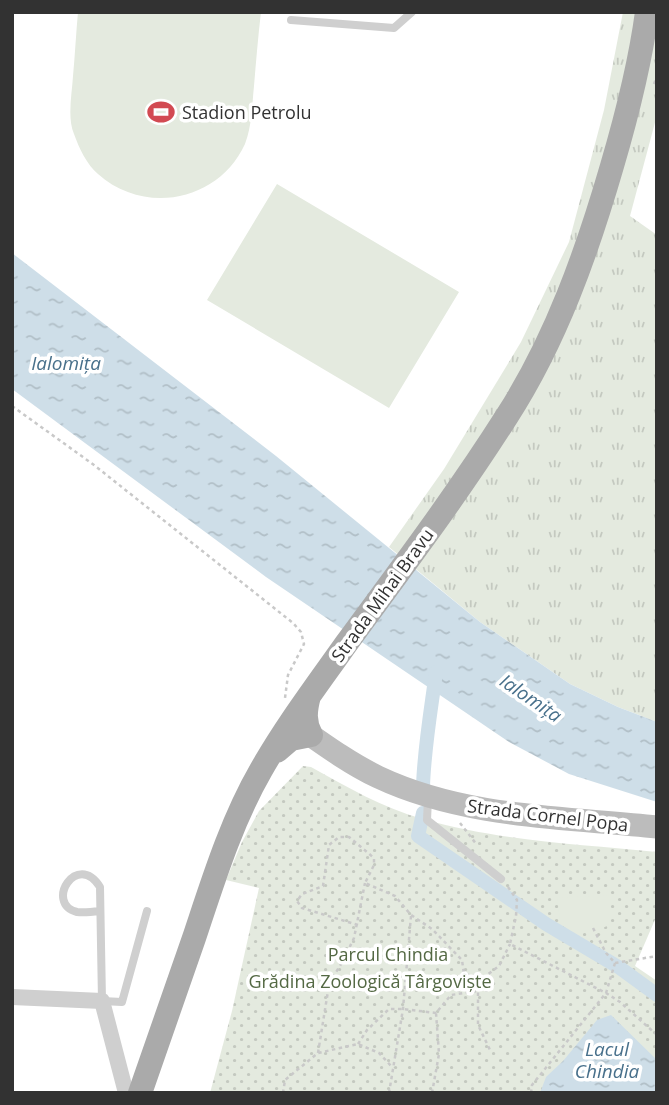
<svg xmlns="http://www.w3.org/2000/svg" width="669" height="1105" font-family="'Open Sans',sans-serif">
	<defs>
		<pattern id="grass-tufts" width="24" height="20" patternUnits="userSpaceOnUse" patternTransform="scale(1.75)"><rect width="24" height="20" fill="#e4eadf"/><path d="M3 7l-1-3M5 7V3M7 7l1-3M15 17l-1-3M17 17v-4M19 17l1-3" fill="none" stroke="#c4c9c0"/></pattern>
		<pattern id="park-dots" width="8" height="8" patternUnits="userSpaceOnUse" patternTransform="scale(1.75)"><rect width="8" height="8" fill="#e4eadf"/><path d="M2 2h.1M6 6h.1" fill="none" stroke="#c4c9c0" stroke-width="1.8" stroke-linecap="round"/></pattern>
		<pattern id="water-ripples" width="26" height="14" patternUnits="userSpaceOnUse" patternTransform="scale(1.75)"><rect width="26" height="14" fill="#cedee8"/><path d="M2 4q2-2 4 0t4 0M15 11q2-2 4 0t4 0" fill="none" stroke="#b1bfc7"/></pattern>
	</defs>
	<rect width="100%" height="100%" fill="#fff"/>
	<path fill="url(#grass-tufts)" d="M623,12H657V115L630,216L657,235V722L618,707L570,684L480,622L389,547L444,469L521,342L569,242L604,110Z"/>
	<path fill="url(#park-dots)" d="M303,766L311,767C347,787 383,808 423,819C499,841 579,844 657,852V915L635,966L657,981V1093H210L232,1011L259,888L226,880L242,842L259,811Z"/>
	<path fill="#e4eadf" d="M78,12H261C258,37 256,62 254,86C252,105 252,126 245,144C219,201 145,216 98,174C87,165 79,148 74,134C67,117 72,94 73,76C75,55 76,33 78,12Z
		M277,184L459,292L389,408L207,300Z
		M609,895L610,924L593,934L564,927L560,919L557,898Z"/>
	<path fill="url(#water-ripples)" d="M12,253L276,456L480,622L570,684L618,707L657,722V802L569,774L509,742L266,577L12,389Z
		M611,1015L657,1060V1093H540L546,1077L563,1061L597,1020Z"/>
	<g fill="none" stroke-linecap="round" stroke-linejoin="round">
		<path stroke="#cedee8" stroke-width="14" d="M423,787C424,749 431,710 436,672
			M423,813L418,836L546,924L620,968L657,995"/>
		<path stroke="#c9c9c9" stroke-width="2.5" stroke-dasharray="3.5 3.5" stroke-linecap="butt" d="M654,84L657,76
			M12,406L94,465L293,623L301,632L304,644L288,675L285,698
			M460,823L477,845
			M508,887L517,900L516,916L510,944L606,993L620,1002L657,1035
			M358,925L302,908L297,901L302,894L323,886L329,845L339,837H349L374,858V865L365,883L395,896L411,915L432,929L462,960L464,974L483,978L478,991
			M593,928L606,953L615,963
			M615,963L657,956
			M483,978L499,966L510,944
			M358,1044L367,1030L389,1009H403L436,1013
			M318,1053L328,991L333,977L343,961L354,938L365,883
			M283,1093L285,1080L318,1053L358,1044L379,1053L393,1068
			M389,1093L403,1009L411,916
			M432,1093L439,1054L436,1013L451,995L478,991V1025L491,1052
			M531,1093L532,1085L606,993L615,963"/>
		<path stroke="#cfcfcf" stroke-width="8" d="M291,20L394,28L412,12
			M428,799L427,820L501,879
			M100,911C92,912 84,913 77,912C44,904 77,850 100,887L102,1001L122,1002L147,911"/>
		<path stroke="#cfcfcf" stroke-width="16" d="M12,997L102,1001L126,1093"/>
		<path stroke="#bcbcbc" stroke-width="23" d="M296,725C323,744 349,763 378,777C465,818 563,817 657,827"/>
		<path stroke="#aaa" stroke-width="24" d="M277,751L291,739L311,735C304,722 305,711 309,696
			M140,1093C158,1041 176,990 194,938C213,881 231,822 261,770C286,726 317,685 346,644C401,569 457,495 507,416C556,340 587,252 612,166C627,115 640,64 647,12"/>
	</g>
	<defs>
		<symbol id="stadium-bare" viewBox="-9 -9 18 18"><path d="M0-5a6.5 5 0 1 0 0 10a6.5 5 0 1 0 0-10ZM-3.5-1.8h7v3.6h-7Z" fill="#d24a52" stroke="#fff" stroke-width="2.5" paint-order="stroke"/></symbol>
	</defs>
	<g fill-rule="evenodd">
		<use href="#stadium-bare" x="142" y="93" width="38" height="38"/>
	</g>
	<g text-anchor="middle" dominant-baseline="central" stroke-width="7" stroke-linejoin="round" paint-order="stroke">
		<g font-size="18" fill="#323232" stroke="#fff" text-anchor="start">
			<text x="182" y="112">Stadion Petrolu</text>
		</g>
		<g font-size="18" fill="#323232" stroke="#fff">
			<text transform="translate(382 595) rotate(-54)">Strada Mihai Bravu</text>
			<text transform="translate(548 815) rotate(7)">Strada Cornel Popa</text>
		</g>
		<g font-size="18" fill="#546944" stroke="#fff">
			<text x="388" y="954">Parcul Chindia</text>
			<text x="370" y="981">Grădina Zoologică Târgoviște</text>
		</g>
		<g font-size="19" font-style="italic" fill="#48708b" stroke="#fff">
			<text x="66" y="363">Ialomița</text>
			<text transform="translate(531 698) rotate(34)">Ialomița</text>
			<text x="607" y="1049">Lacul<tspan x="607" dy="22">Chindia</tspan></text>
		</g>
	</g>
	<rect width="669" height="1105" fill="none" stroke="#323232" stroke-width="28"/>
</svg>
